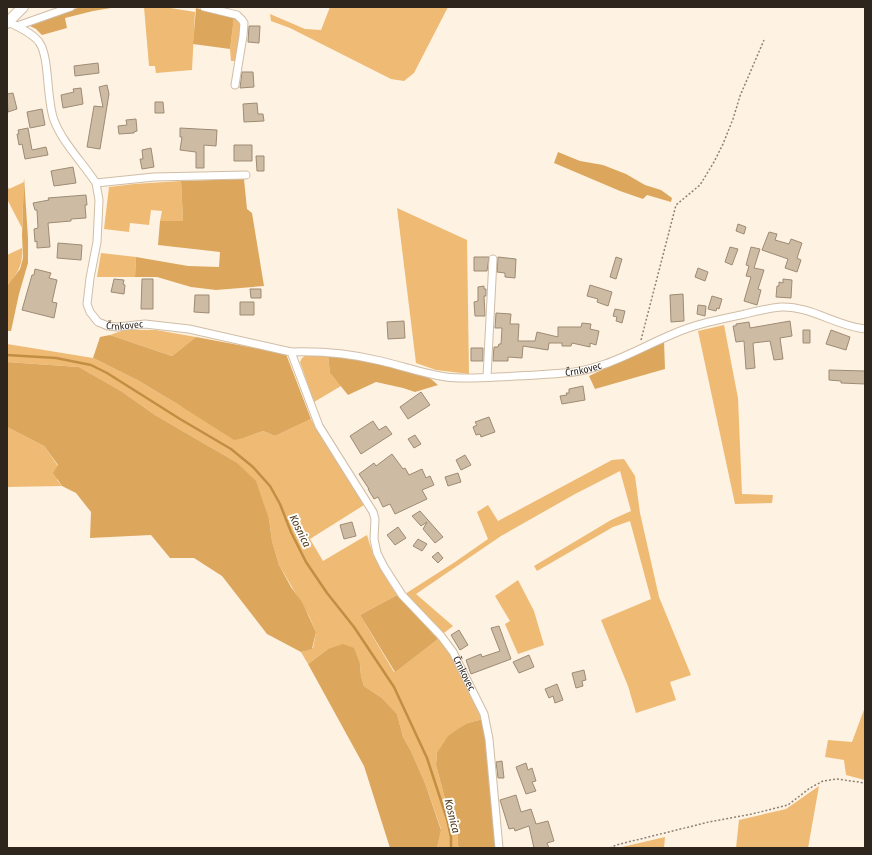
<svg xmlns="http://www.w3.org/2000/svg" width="872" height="855" font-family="'Fira Sans Condensed',sans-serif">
	<rect width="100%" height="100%" fill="#fef2e3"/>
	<path fill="#efba73" d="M144,7H164L195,12L192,70L156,73L155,66H149Z
		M330,7H448L414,73L404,81L391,79L290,28L271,21L270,14L305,29L321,30Z
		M234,18L239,20L241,23L237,61H231L230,49Z
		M181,181L183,221H160L162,211L151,210L149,225L130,223L129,232L104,229L109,187L134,184Z
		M24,182L22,228L7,199V186L9,189Z
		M397,208L467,240L469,374L436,370L416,363Z
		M22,248C23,266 18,272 7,286V255Z
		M101,253L136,257L135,277H97Z
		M724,325L738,398L742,494L773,495L772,503L735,504L698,331Z
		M124,330H156L196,337L172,356L110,335Z
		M7,344L93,358L139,381L179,405L244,438L263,431L275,436L311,419L364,505L310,539L323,561L367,535C373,558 384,576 397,595L360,615L394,672L438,639L450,654L483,719L468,723L437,753L436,765L445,799L457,830L458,845L459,848H437L441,829L425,783L411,751L403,737L397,714L382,698L364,686L361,676L360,664L328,649L308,664L301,652L313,648L316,632L309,616L279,565L272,541L269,519L236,462L155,415L121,391L79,367L7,362Z
		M306,355L328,356L330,373L341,386L314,402L300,362L302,358Z
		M7,427L44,446L58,466L57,480L62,486L7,487Z
		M624,459L635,476L640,513L659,597L691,675L670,682L676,700L636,713L628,686L601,620L651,599L630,521L613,527L537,571L534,566L611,520L631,511L620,471L575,494L501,536L416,594L453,626L444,633L405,594L455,562L488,539L477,512L488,505L498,521L612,460Z
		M518,580L534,611L544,645L518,654L505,624L510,621L495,596Z
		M865,707V780L846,775L844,760L825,757L828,740L852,742Z
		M819,786L808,848H736L739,820L786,809Z
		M665,837L664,848H618Z"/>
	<path fill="#dca75d" d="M80,7H117L93,11L65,18L67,28L42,35L36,29L30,26Z
		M196,8L234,18L230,49L193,44Z
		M558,152L580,161L603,165L626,174L645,185L661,190L672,198L671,202L647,195L643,199L620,191L554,163Z
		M24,177L28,238V263L19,294L11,331H7V286L20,269L23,258L22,235Z
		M244,179L247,209L252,213L264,286L216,290L191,287L157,277H135L136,257L188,266L219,267L220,252L158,245L160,221H183L181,181Z
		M110,335L172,356L196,337L286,354L311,419L275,436L263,431L244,438L234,440L179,405L139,381L93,358L100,337Z
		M664,341L665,369L595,389L589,376Z
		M328,356L371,362L421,375L431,379L438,385L415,392L403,388L376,382L348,395L330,373Z
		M7,362L79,367L121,391L155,415L236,462L256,481L269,519L272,541L279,565L291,587L302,602L316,632L312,649L301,652L267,634L222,576L194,558H170L151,535L90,538L91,512L76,493L62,486L53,473L58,465L44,446L7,427Z
		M397,595L438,639L395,672L360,615Z
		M343,644L354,648L360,664L361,676L364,686L382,698L397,714L403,737L411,751L425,783L441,830L437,848H390L364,766L308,664L328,649Z
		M483,719L497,848H459L458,845L457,830L445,799L436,765L437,753L448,736L458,729L468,723Z"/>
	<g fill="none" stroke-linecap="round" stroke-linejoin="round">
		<path stroke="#c28e44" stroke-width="2.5" d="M7,355L56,358L91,365L107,373L180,419L231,449L253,467L270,486L280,504L291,532L306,562L327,593L354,627L394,687L427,758L447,819L451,837V848"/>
	</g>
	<path fill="#cebba3" stroke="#9d8b74" d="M249,26H260L259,43L248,42Z
		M98,63L99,73L75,76L74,66Z
		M242,72H253L254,87L240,88Z
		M107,85L109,94L100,149L87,147L94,106L103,107L99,87Z
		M81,88L83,104L63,108L61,95L74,92L73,89Z
		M13,93L17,109L8,112L7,94Z
		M155,102H163L164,113H155Z
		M257,103L258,114H263L264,121L244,122L243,104Z
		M42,109L45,125L30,128L27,112Z
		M136,119L137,131L134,132V133L119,134L118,126L127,125L126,120Z
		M28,128L32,150L46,147L48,155L25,159L22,144L19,145L17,134H19L18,130Z
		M180,128L217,130L216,146L204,145V168H196V152L180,150L182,137H180Z
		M234,145H252V161H234Z
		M151,148L154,167L142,169L140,159H143L142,150Z
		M256,156H264V171H257Z
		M73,167L76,183L54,186L51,171Z
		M86,195L87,205H85L86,218L71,219V221L48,223L50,247L37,248V241L35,242L34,229L38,228L37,210H35L33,203L49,200L48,198Z
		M738,224L746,227L744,234L736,231Z
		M769,232L777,234L775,240L789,244L791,239L802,243L797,258L801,260L797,272L785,268L788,259L762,250Z
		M58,243L82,245L81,260L57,258Z
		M730,247L738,249L732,265L725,262Z
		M751,247L760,249L754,268L764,270L758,289L761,290L757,305L744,301L751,277L746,276L749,266L746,265Z
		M474,257H489L487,271H474Z
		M498,257L516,259L515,278L505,277V273L497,272Z
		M616,257L622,259L616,279L610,277Z
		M698,268L708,272L705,281L695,277Z
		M35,269L51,273L49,278L57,280L52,302L57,303L54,318L22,310L32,275H34Z
		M114,279L124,280L123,284L125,285L124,294L111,292Z
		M142,279H153V309H141Z
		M783,279L792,280L791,298L776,297L777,286H779V282L783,283Z
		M590,285L612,292L608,306L597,302L598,299L587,296Z
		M484,286V289H486V296H484L485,316H475L474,302L478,301V287Z
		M250,289H261V298H251Z
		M683,294L684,321L671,322L670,295Z
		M195,295H209V313L194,312Z
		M712,296L722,299L719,309L717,308L716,311L708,309Z
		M240,302H254V315H240Z
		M698,305L706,306L705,316L697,314Z
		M615,309L625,311L622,323L616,321L617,317L613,316Z
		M496,313L511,314L510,324H519L518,341H535L537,332L558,337V327H581L582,323L591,324L590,329L599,331L596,345L590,343V347L572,343L571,346H562V343H549L548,350L523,346L522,358L508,357V361H493L494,347H498L499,344H501L502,328H495Z
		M404,321L405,338L388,339L387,322Z
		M790,321L792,336L780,338L783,359L774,360L770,341L753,343L755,368L746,369L744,341L736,342L733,326H736V324L749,322L750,328Z
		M803,330H810V343H803Z
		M831,330L850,337L846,350L826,344Z
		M471,348H483V361H471Z
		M829,370L865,371V384L841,383V381L829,380Z
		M583,386L585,400L562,404L560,396L567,395L566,393H569V389Z
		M421,392L430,405L408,419L400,407Z
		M489,417L495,432L481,437L480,434L476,435L473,427L477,425L475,422Z
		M373,421L379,430L386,426L392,434L361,454L350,436Z
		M415,435L421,444L414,448L408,439Z
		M392,454L403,469L405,468L409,475L422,469L426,478L430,476L434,485L422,490L427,499L395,514L390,504L383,507L378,497L374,499L368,489H369L359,474L374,463L376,466Z
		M465,455L471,465L461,470L456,460Z
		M458,473L461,482L448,486L445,477Z
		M420,511L443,537L435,543L423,529L427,522L421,526L412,516Z
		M352,522L356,536L344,539L340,525Z
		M398,527L406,538L395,545L387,535Z
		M418,539L427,544L422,551L413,546Z
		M438,552L443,558L438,563L432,557Z
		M499,626L511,659L471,674L466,660L481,654L482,657L500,651L491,628Z
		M459,630L468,645L460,650L451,635Z
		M529,655L534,667L519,673L513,662Z
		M584,670L586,680L582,681L583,686L576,688L572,673Z
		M557,684L563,700L555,703L553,696L549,698L545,689Z
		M502,761L504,778H498L496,762Z
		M526,763L528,770L532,768L536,781L532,782L536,791L526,794L516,767Z
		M516,795L521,812L531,809L536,824L548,821L554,841L547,843L549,848H534L529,826L515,831L514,828L509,829L500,800Z"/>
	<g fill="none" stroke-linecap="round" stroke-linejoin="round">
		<defs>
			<g id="street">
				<path d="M204,7L237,15L242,20L244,23L243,36L235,85"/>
				<path d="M8,22C19,27 32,33 39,42C50,57 46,99 54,120C62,142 83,163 96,183L154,177L246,175"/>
				<path d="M17,26L71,7"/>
				<path id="s1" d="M96,183L99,200L97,242L90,278L87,304L90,312L98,322L108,326L117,327L145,324L189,329L291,352C321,351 352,354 381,361C403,366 424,374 446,377C462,379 480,378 497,377C519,376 541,375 563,373C603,371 637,349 673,334C696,324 721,319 745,314C757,311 769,308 781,307C811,306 836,326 865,329"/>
				<path id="s2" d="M291,352L319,426L373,512L375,519L374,539L377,553L384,567L402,595L441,636L453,652L484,714L489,739L499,848"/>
				<path d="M487,377L493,259"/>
			</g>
			<path id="secondary" d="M7,23L23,7"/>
		</defs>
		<use href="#street" stroke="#d0bda5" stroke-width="9"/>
		<use href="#secondary" stroke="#d0bda5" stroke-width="12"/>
		<path stroke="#8c8276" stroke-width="1.5" stroke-dasharray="2 2" stroke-linecap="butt" d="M641,340L676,205L700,185L714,162L723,144L733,119L740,96L764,40
			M610,848L616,845L709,822L752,814L788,805L810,788L823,781L837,779L865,783"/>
		<use href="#street" stroke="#fff" stroke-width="7"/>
		<use href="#secondary" stroke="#fff" stroke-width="10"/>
	</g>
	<g text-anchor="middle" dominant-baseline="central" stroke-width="4" stroke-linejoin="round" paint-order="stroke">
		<g font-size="10" fill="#2e261d" stroke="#fff">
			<text stroke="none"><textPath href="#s1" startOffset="171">Črnkovec</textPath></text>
			<text stroke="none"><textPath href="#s1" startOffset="636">Črnkovec</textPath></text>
			<text stroke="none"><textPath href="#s2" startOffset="372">Črnkovec</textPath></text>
		</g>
		<g font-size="11" font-style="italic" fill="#4c3616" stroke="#fff">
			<text transform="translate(300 531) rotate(64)">Kosnica</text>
			<text transform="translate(452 816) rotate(76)">Kosnica</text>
		</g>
	</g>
	<rect width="872" height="855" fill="none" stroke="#2e261d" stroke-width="16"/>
</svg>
